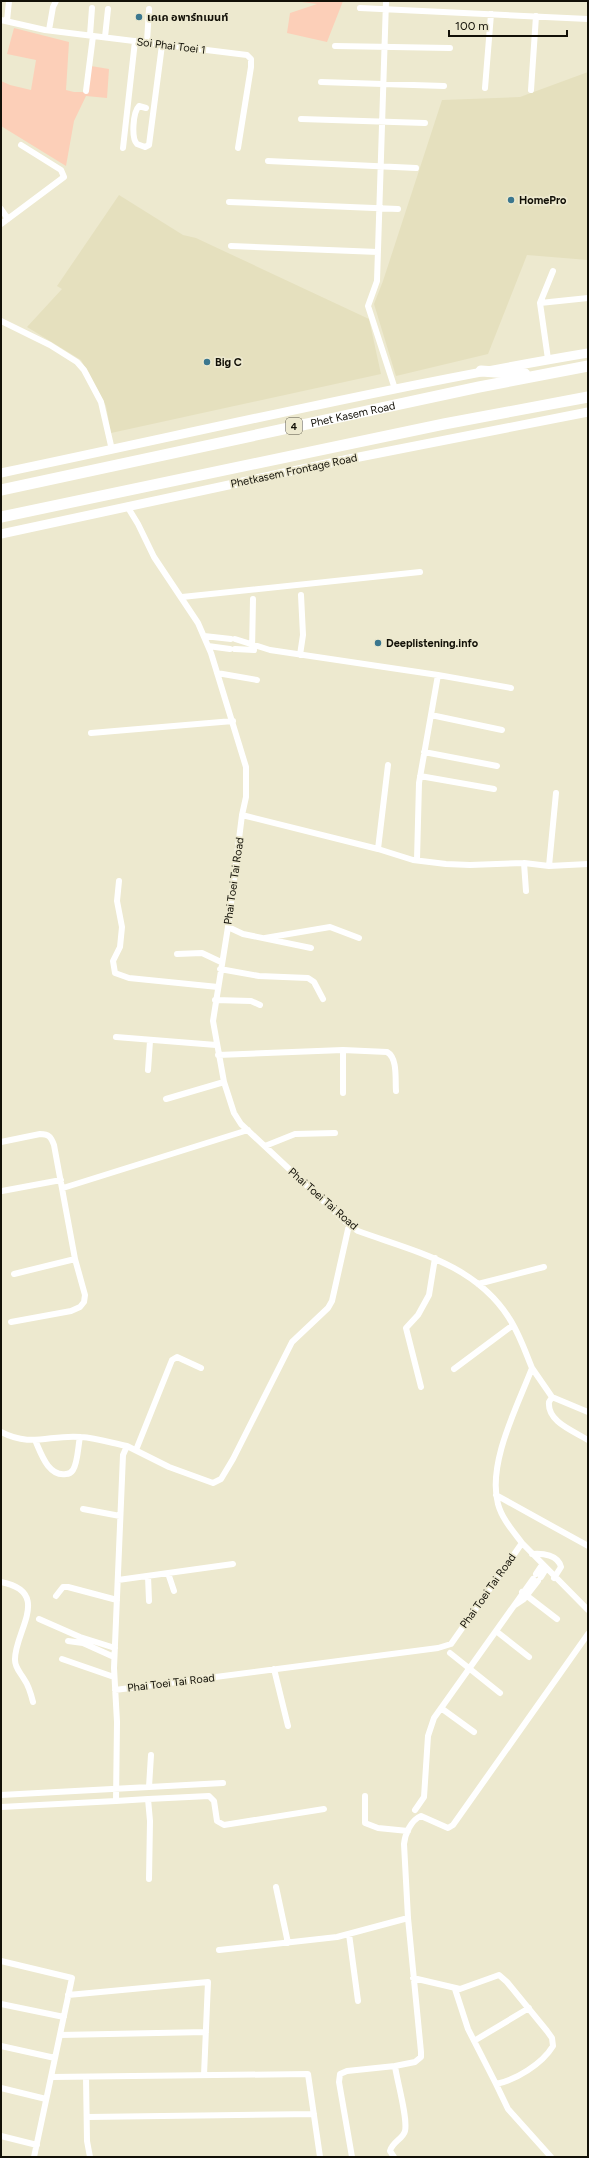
<svg xmlns="http://www.w3.org/2000/svg" width="589" height="2158" font-family="Figtree,'Noto Sans Thai',sans-serif">
	<rect width="100%" height="100%" fill="#ede9cf"/>
	<path fill="#e5e0be" d="M588,72V260L527,255L488,354L396,376L374,304L383,281L442,100L520,97Z
		M119,195L183,235L196,238L369,319L381,374L111,433L106,406L81,360L27,327L62,289L57,286Z"/>
	<path fill="#fccfb8" d="M294,1H343L327,42L287,33L290,13L317,4Z
		M14,28L69,42L66,90L74,92H87L91,66L109,69L107,98L86,96L74,121L66,166L1,126V81L10,85L31,90L36,60L7,54Z"/>
	<g fill="none" stroke-linecap="round" stroke-linejoin="round">
		<path stroke="#fff" stroke-width="6" d="M386,1L377,281L368,306L395,389
			M360,8L588,19
			M1,20L45,30L247,55L251,59V67L238,148
			M7,21L9,1
			M49,30L53,7L56,1
			M90,35L92,8
			M105,37L108,9
			M147,42L149,9
			M335,46L450,48
			M321,82L444,86
			M485,88L491,14
			M531,90L536,16
			M86,91L93,36
			M146,108L139,106C133,112 131,138 137,144L145,147L149,145L162,45
			M301,119L425,123
			M123,148L135,41
			M268,161L416,168
			M229,202L398,209
			M1,209L8,219
			M1,224L64,177L61,170L21,145
			M231,246L378,252
			M540,303L588,298
			M1,321L50,345L77,362L84,370L101,402L112,450
			M548,359L540,303L553,271
			M182,597L420,572
			M204,636L231,639
			M235,639L270,650L438,675L419,783L417,860
			M208,646L230,649
			M235,649L254,650
			M252,650L253,599
			M300,655L303,635L301,595
			M217,673L257,680
			M438,675L511,688
			M431,715L502,730
			M91,733L233,721
			M424,752L497,766
			M420,776L494,789
			M242,815L378,849L413,860L446,864L470,865L524,863L549,866L588,864
			M378,849L388,765
			M524,863L526,891
			M549,866L556,793
			M119,881L117,901L122,927L120,947L113,961L115,973L129,978L218,987
			M228,927L243,934L311,948
			M265,938L330,927L359,938
			M177,954L202,953L221,962
			M220,969L259,976L308,978L314,982L323,999
			M215,1000L251,1001L260,1005
			M116,1037L216,1045
			M343,1050V1093
			M218,1055L343,1050L387,1052C398,1058 395,1080 396,1091
			M148,1070L150,1041
			M166,1099L224,1082
			M1,1142L40,1134C49,1134 51,1137 54,1145L75,1259L85,1295L84,1302L80,1307L71,1311L11,1322
			M265,1146L295,1134L335,1133
			M63,1188L248,1130
			M2,1191L61,1180
			M14,1274L75,1259
			M478,1284L544,1267
			M532,1368L552,1397L588,1412
			M454,1369L513,1325
			M421,1387L406,1328L418,1315L429,1295L435,1258
			M552,1397L549,1402C547,1422 574,1431 588,1440
			M1,1432C31,1448 51,1434 81,1437C96,1438 112,1443 127,1446
			M35,1440C41,1453 48,1477 66,1474C69,1474 71,1473 73,1470C78,1462 78,1446 80,1437
			M136,1450L172,1360L177,1357L201,1368
			M496,1495L588,1546
			M83,1509L120,1516
			M522,1543L588,1610
			M532,1554C543,1553 558,1555 561,1567L554,1578
			M168,1573L174,1591
			M536,1574L542,1565
			M148,1576L149,1601
			M541,1577L546,1569
			M118,1580L233,1564
			M1,1582C53,1592 14,1632 15,1660C15,1668 20,1672 24,1679C29,1686 31,1694 33,1702
			M522,1592L557,1619
			M56,1596L63,1587H68L117,1600
			M515,1605L524,1599L538,1581
			M39,1619L80,1637L115,1648
			M496,1631L529,1657
			M68,1641L83,1643L114,1657
			M450,1653L500,1693
			M62,1659L114,1677
			M274,1669L288,1726
			M115,1690L438,1648L451,1644L522,1543C513,1531 502,1519 498,1504C487,1463 518,1405 532,1368C525,1351 519,1333 509,1318C475,1264 413,1251 358,1231L349,1225L241,1124L234,1113L224,1082L213,1021L228,927L242,815L246,797V767L211,653L198,623L154,557L138,524L127,506
			M441,1708L474,1732
			M149,1787L151,1755
			M1,1795L223,1783
			M365,1796V1823L378,1828L408,1831
			M148,1799L209,1796L214,1801L217,1821L224,1825L324,1809
			M116,1801L148,1799L150,1821L149,1879
			M1,1807L116,1801L117,1722L114,1668L123,1455L127,1446L169,1467L213,1483L221,1479L233,1459L292,1342L328,1308L332,1301L349,1225
			M415,1810L424,1797L428,1736L434,1718L533,1579
			M276,1887L288,1943
			M349,1934L358,2001
			M219,1950L337,1937L408,1918
			M1,1961L72,1978L34,2157
			M413,1978L460,1989L499,1975L507,1982L547,2031L552,2038L553,2046C542,2064 516,2080 496,2084L468,2029L455,1989
			M68,1995L208,1982L204,2075
			M1,2004L64,2017
			M60,2035L206,2032
			M474,2041L529,2008
			M1,2046L55,2058
			M51,2077L308,2074L320,2157
			M86,2077L87,2141L90,2157
			M496,2084L508,2109L551,2157
			M1,2088L46,2099
			M87,2117L314,2114
			M1,2136L37,2145
			M352,2157L339,2082L340,2074L347,2071L395,2066
			M394,2157L390,2151C392,2142 403,2139 405,2131C408,2118 397,2081 395,2066L415,2062L421,2057V2052L408,1918L404,1844C405,1834 411,1820 421,1816L448,1828L453,1825L588,1634"/>
		<path stroke="#fff" stroke-width="9" d="M1,473C197,432 391,386 588,353
			M1,534L349,459L588,412"/>
		<g stroke="#fff" stroke-width="11">
			<path d="M481,371L525,374"/>
			<path id="s1" d="M1,490L479,387L588,366"/>
			<path d="M1,517L444,424L588,397"/>
		</g>
	</g>
	<g fill="#3b778e" stroke="#ede9cf" stroke-width="1.5">
		<circle cx="139" cy="17" r="4"/>
		<circle cx="511" cy="200" r="4"/>
		<circle cx="207" cy="362" r="4"/>
		<circle cx="378" cy="643" r="4"/>
	</g>
	<g text-anchor="middle" dominant-baseline="central" stroke-width="3.5" stroke-linejoin="round" paint-order="stroke">
		<rect fill="#ede9cf" stroke="#545143" stroke-width="1" x="286" y="418" width="16" height="16" rx="3"/>
		<g font-size="10" font-weight="bold" fill="#121007">
			<text x="294" y="426">4</text>
		</g>
		<g font-size="11" font-weight="bold" fill="#121007" stroke="#ede9cf" text-anchor="start">
			<text x="147" y="17">เคเค อพาร์ทเมนท์</text>
			<text x="519" y="200">HomePro</text>
			<text x="215" y="362">Big C</text>
			<text x="386" y="643">Deeplistening.info</text>
		</g>
		<g font-size="11" fill="#121007" stroke="#ede9cf">
			<text transform="translate(171 46) rotate(7)">Soi Phai Toei 1</text>
			<text stroke="none"><textPath href="#s1" startOffset="360">Phet Kasem Road</textPath></text>
			<text transform="translate(294 471) rotate(-12)">Phetkasem Frontage Road</text>
			<text transform="translate(234 881) rotate(-82)">Phai Toei Tai Road</text>
			<text transform="translate(323 1199) rotate(41)">Phai Toei Tai Road</text>
			<text transform="translate(488 1591) rotate(-55)">Phai Toei Tai Road</text>
			<text transform="translate(171 1683) rotate(-7)">Phai Toei Tai Road</text>
		</g>
	</g>
	<rect width="589" height="2158" fill="none" stroke="#121007" stroke-width="4"/>
	<path d="M449 30v6h118v-6" fill="none" stroke="#121007" stroke-width="2"/>
	<text x="455" y="30" font-size="12" fill="#121007" stroke="#ede9cf" stroke-width="3" paint-order="stroke">100 m</text>
</svg>
